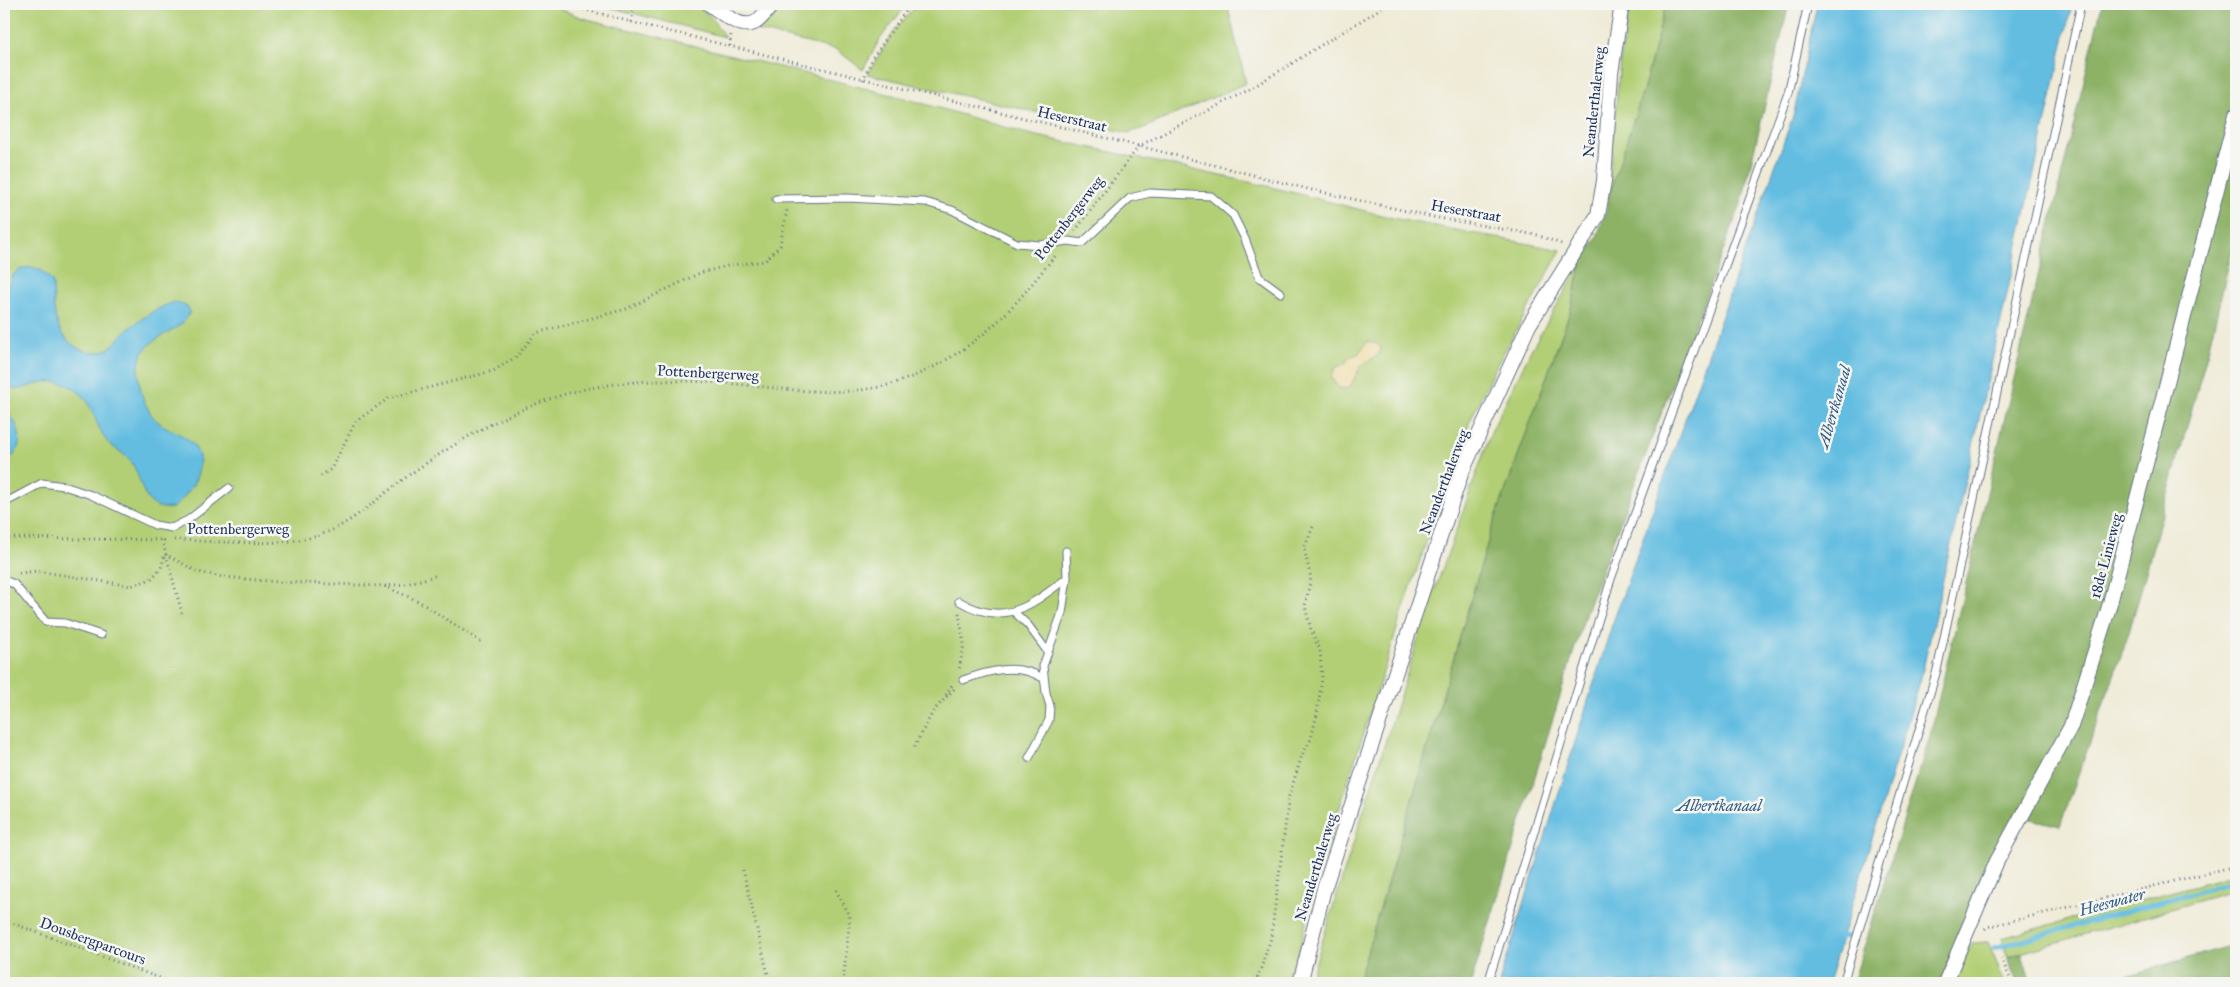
<svg xmlns="http://www.w3.org/2000/svg" width="2240" height="987" font-family="'IM FELL Great Primer',serif">
	<rect width="100%" height="100%" fill="#f6f6f2"/>
	<filter id="ink" filterUnits="userSpaceOnUse"><feTurbulence type="fractalNoise" baseFrequency=".02" numOctaves="2"/><feDisplacementMap in="SourceGraphic" scale="10" xChannelSelector="R" yChannelSelector="G"/><feConvolveMatrix kernelMatrix="1 2 1 2 8 2 1 2 1" color-interpolation-filters="sRGB"/></filter>
	<filter id="wash" filterUnits="userSpaceOnUse"><feTurbulence type="fractalNoise" baseFrequency=".0096" numOctaves="4" result="noise"/><feDisplacementMap in="SourceGraphic" scale="20" xChannelSelector="R" yChannelSelector="G"/><feGaussianBlur stdDeviation="1.12" result="paint"/><feColorMatrix in="noise" values="0 0 0 0 0 0 0 0 0 0 0 0 0 0 0 0 0 1.4 0 .05"/><feComposite in="paint" operator="in"/></filter>
	<g filter="url(#wash)">
		<rect width="100%" height="100%" fill="#efebd7"/>
		<path fill="#b2cf75" stroke="#667f6a" d="M4,4H547L583,18L904,98L1028,134L1267,186L1397,219L1561,250L1494,370L1470,421L1441,499L1402,613L1319,872L1291,983H4Z
			M597,4H693L710,16L725,37Z
			M783,4H907L880,39L863,70L837,50L758,31Z
			M918,4H1227L1246,83L1144,128L1128,133L867,74L897,27Z
			M1629,4H1666L1644,88L1608,198L1620,61Z
			M1582,262L1570,312L1492,528L1358,983H1309L1424,620L1492,430L1531,350Z
			M2236,874V890L2007,957L2002,938Z
			M1988,942L2005,983H1954L1972,943Z"/>
		<path fill="#8db266" stroke="#547062" d="M1666,4H1789L1742,201L1586,612L1471,983H1358L1492,528L1570,312L1582,262L1596,239L1606,212L1608,198L1644,88Z
			M2102,4H2236V233L2207,355L2128,636L2060,826L2015,815L1945,983H1853L1930,736Z
			M2236,944V983H2102Z
			M2022,954L2031,983H2017L2007,957Z"/>
		<path fill="#eeda9e" stroke="#84847e" d="M1368,341L1378,344L1381,349L1379,354L1361,366L1350,387L1345,389L1339,388L1331,378L1335,368L1345,364L1348,358L1358,354Z"/>
		<path fill="#63bde1" stroke="#3f76a0" d="M1817,4H2072L1921,678L1828,983H1499L1612,625L1794,113Z
			M31,267L40,270L52,280C55,294 52,309 57,322C63,341 82,357 103,351C113,348 119,337 126,331C141,319 157,307 175,302L188,307L190,312C187,317 184,323 179,326C165,335 144,343 140,360C135,378 143,408 157,421C165,428 177,432 186,438C214,458 193,491 173,508C138,512 145,478 129,459C122,451 109,447 104,437C90,414 93,393 61,383C44,378 32,387 17,390L4,384V292L14,274L21,269Z
			M4,410C18,421 26,441 13,456L4,457Z"/>
		<g fill="none" stroke-linecap="round" stroke-linejoin="round">
			<path stroke="#63bde1" stroke-width="5" d="M1837,936L1851,937
				M1994,948L2236,881"/>
		</g>
	</g>
	<g filter="url(#ink)">
		<g fill="none" stroke-linecap="round" stroke-linejoin="round">
			<defs>
				<path id="service" d="M776,199L848,198L925,202L952,210L1017,243L1040,245L1068,241L1082,243L1130,198L1150,193L1211,196L1233,215L1245,239L1259,277L1281,293
					M4,500H10L42,483L64,486L91,495L155,525L172,528L188,520L229,488
					M4,580L14,584L46,622L65,623L101,635
					M959,601C1004,628 1030,606 1067,578
					M1013,611L1028,625L1047,651
					M963,680C991,670 1016,663 1043,678
					M1029,758L1049,720L1050,706L1046,693L1043,666L1062,613L1067,578L1066,551
					M1488,983L1611,579L1788,93L1808,4
					M1843,983L1937,670L2081,4"/>
				<path id="minor" d="M709,4C721,12 741,31 756,22C762,18 768,9 773,4
					M1300,983L1324,889L1461,474L1529,325L1598,215L1604,181L1611,73L1622,4
					M1945,983L1997,861L2071,726L2109,607L2236,115"/>
			</defs>
			<use href="#service" stroke="#657188" stroke-width="9"/>
			<use href="#minor" stroke="#657188" stroke-width="16"/>
			<path stroke="#657188" stroke-width="3" stroke-dasharray="1 4" stroke-linecap="butt" d="M564,4L631,22L1139,146L1308,189L1433,217L1537,235L1564,245
				M631,22L635,4
				M730,46L731,34
				M863,80L873,57L911,4
				M1075,231L1139,146L1250,89L1388,4
				M321,476L331,469L356,421L389,398L493,371L516,357L536,333L626,309L700,273L731,265L765,261L780,245L787,210
				M4,538L166,540
				M162,540L182,613
				M174,540C216,541 282,548 320,535C354,523 380,496 409,475C457,441 511,409 569,393C614,381 662,379 709,382C771,385 837,402 898,382C935,370 974,345 1001,318C1021,299 1038,276 1056,255
				M165,554L198,572L223,577L279,582L384,586L418,601L483,643
				M19,573L38,571L131,586L151,579L161,568L165,554
				M385,586L406,584L438,575
				M959,613L964,644L959,670
				M946,695L952,685
				M914,747L934,710L956,687
				M743,870L770,983
				M836,890L850,916L843,983
				M4,920L173,983
				M1985,929L1987,927L2236,866
				M2001,958L2012,983
				M1256,983L1271,938L1289,796L1302,755L1311,739L1317,714L1322,678L1320,650L1311,630L1305,606L1311,578L1304,549L1314,524"/>
			<use href="#service" stroke="#fff" stroke-width="7"/>
			<use href="#minor" stroke="#fff" stroke-width="14"/>
		</g>
	</g>
	<g text-anchor="middle" dominant-baseline="central" stroke-width="5" stroke-linejoin="round" paint-order="stroke">
		<g font-size="15" fill="#1b2f5e" stroke="#f6f6f2">
			<text transform="translate(1594 102) rotate(-84)">Neanderthalerweg</text>
			<text transform="translate(1072 119) rotate(13)">Heserstraat</text>
			<text transform="translate(1466 211) rotate(10)">Heserstraat</text>
			<text transform="translate(1069 218) rotate(-52)">Pottenbergerweg</text>
			<text transform="translate(708 373) rotate(3)">Pottenbergerweg</text>
			<text transform="translate(1444 482) rotate(-69)">Neanderthalerweg</text>
			<text x="238" y="529">Pottenbergerweg</text>
			<text transform="translate(2106 556) rotate(-75)">18de Linieweg</text>
			<text transform="translate(1316 867) rotate(-73)">Neanderthalerweg</text>
			<text transform="translate(93 941) rotate(20)">Dousbergparcours</text>
		</g>
		<g font-size="16" font-style="italic" fill="#315a85" stroke="#f6f6f2">
			<text transform="translate(1834 407) rotate(-74)">Albertkanaal</text>
			<text x="1719" y="805">Albertkanaal</text>
			<text transform="translate(2112 902) rotate(-15)">Heeswater</text>
		</g>
	</g>
	<rect width="2240" height="987" fill="none" stroke="#f6f6f2" stroke-width="20"/>
</svg>
